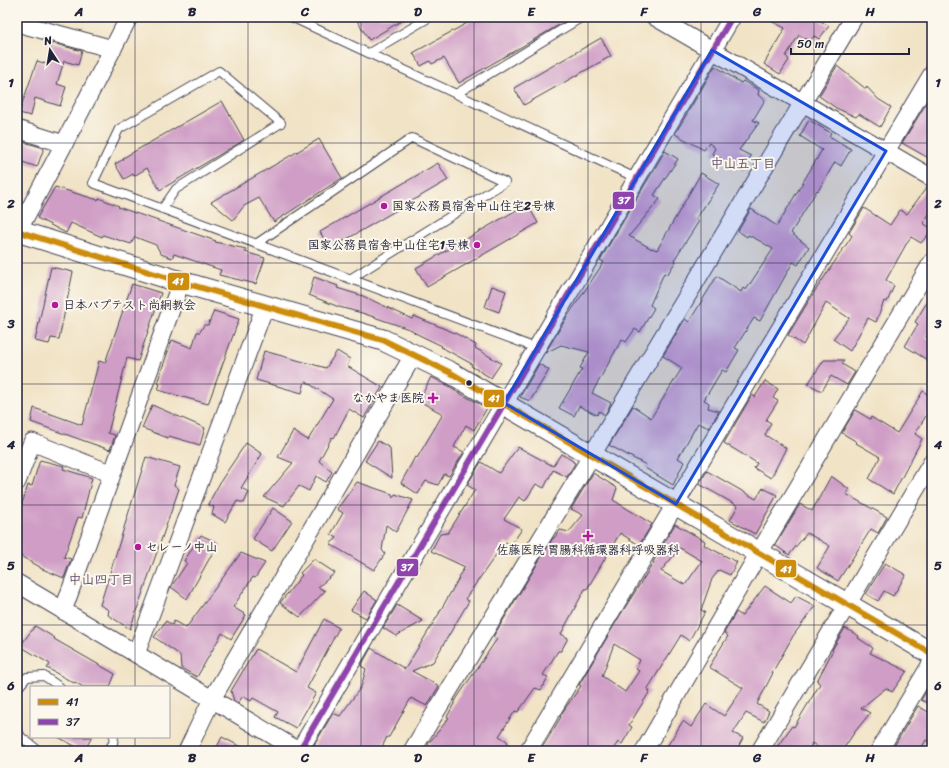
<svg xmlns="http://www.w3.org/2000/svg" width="949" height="768" font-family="Sriracha,'Klee One',sans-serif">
	<rect width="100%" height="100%" fill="#fbf7ec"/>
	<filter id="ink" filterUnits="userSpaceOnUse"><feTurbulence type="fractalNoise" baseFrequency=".025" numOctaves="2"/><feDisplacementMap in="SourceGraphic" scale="8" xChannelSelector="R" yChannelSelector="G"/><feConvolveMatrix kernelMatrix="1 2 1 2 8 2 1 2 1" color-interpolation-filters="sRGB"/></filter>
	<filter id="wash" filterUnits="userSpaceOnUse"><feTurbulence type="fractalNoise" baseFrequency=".012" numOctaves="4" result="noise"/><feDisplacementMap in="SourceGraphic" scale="16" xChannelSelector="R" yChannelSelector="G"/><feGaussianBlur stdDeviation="0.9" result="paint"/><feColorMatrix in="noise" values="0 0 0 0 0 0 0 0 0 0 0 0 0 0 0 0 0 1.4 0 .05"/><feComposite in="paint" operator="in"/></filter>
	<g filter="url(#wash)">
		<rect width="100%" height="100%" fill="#f1e3c6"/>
		<path fill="#9ad081" stroke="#5e795e" d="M17,738L30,749L29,751H17Z"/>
		<g id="blocks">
			<path fill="#cf9dc6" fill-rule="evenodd" d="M355,17H408L369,40Z
				M478,17H571V18L459,83L444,58L432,64L430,61L421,66L413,53Z
				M763,17H814L829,26L819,39L814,36L810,41L799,35L786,56L789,60L780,74L764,64L785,28Z
				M601,38L611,56L524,105L514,88Z
				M52,43L82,51L78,65L64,61L57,84L66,87L60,106L35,98L31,116L19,113L37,61L47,64Z
				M715,66L741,83L743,81L759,90L758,95L765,100L753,120L759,123L739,150L751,156L743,171L712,154L715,148L709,143L704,150L675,134Z
				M837,66L866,89L867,87L878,99L891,107L880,127L859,114L856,117L836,108L819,96Z
				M932,94V160L902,143Z
				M222,101L244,140L160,190L147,168L134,176L133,174L124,179L115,164L124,159L123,158Z
				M809,120L831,133L829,136L851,149L841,166L835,162L818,191L817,190L791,233L809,247L798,265L793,262L760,321L754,318L735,348L739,350L726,372L722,370L704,400L709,403L708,408L719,411L709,428L698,423L678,458L684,462L673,485L645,468L646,465L609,445L633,406L651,418L682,368L663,356L685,319L689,322L717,276L741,292L743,288L746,290L773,249L760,241L748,235L747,237L738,231L751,209L777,226L822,150L800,136Z
				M319,139L342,178L274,222L259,198L244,206L233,220L211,202Z
				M17,140L44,148L37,167L17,160Z
				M665,151L678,159L654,195L660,199L629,236L652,249V248L657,250L701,173L719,184L696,219L699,221L674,260L676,261L667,275L664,273L650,305L654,308L640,332L635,329L626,342L622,339L592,393L611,403L605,415L599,411L597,415L579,406L574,416L559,408L582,369L580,368L589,352L561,345L545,353L567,317L604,262L600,260Z
				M438,163L448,180L330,249L320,232Z
				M55,187L98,200L99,198L119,206L118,207L216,241L215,242L246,249L245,252L265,258L256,284L219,275L221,270L174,254L172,258L161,254L156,245L135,237L131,244L103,235L102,237L71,223L66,233L37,218Z
				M927,187L932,188V210L923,223L932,229V230L921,243L911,237L908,241L886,280L894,286L887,302L884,301L876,322L868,318L850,351L833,339L849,318L826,303L803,345L788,335L813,294L852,236L849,233L864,208L890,225L900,210L907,214Z
				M527,204L538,223L427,287L416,268Z
				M51,267L73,272L59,339L51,338L49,344L35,341Z
				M314,277L338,286L337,288L363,296L412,319L414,316L455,333L476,345L475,348L501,363L491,378L471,366L472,364L441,347L442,346L415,333L412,330L362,313L339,307L309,295Z
				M132,284L161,293L138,361L127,358L108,433L115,435L110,450L31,422L34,408L82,425L99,361L105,363Z
				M492,286L506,291L499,312L485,307Z
				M932,294V327L926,337L932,340V363L905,346L918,324L915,322Z
				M214,311L239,319L208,404L158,390L160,384L157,383L172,340L192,348L197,332H200L204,325H208Z
				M264,351L326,368L337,351L350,359L347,366L382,387L364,418L349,409L334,438L332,437L319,461L332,472L326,482L316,476L309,491L299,486L284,506L264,497L293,463L278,457L293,431L308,440L333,399L305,381L302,393L256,380Z
				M824,360H844L842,364L855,372L847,385L831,376L822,391L808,384Z
				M539,364L549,370L530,401L520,397Z
				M431,377L445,384L452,388V389L487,408L474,430L466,425L454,447L464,452L449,476L444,474L438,485L426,481L418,494L401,483L415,457L417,458L443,414L419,401Z
				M765,381L778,389L773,398L778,401L766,420L771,423L765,435L786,448L771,478L754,468L757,463L724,443L752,395L755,397Z
				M923,391L932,398V406L915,434L922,439L893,494L869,479L880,457L856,443L857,442L842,433L855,410L870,419L871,417L897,433Z
				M152,405L205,428L200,445L169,436L168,438L142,428Z
				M378,441L390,448L392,478L365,461Z
				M246,443L262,454L241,488L249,492L244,503L237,501L225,522L212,514L214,507L208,504L222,479Z
				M518,447L553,466L561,454L573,461V462L575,463L567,477L553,470L544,488L536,484L525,501L519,497L504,519L522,529L511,545L505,542L465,599L469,601L433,662L412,671L439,686L427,706L411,698L389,737H387L380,751H319L313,747L333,713L340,716L361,687L366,669L361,666L371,648L405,669L440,612L439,613L459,578L458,577L465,567L431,551L440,534L448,533L475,490L467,485L481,462L499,473Z
				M146,457L180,467L174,485L179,489L130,629L108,615L109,610L100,605Z
				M40,460L64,466L63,469L92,478L82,518L78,517L64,557L71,559L64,578L40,568V567L17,554V523L20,510L28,485L32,486Z
				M707,471L756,499L763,488L777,495L755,534L730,520L738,506L699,484Z
				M593,473L617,488L613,500L652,524L639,545L620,533L587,589H585L561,634L568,638L561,651H558L543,675L548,677L541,690L535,688L518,712L515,711L499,736L507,741L511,751H432L428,744L449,718L447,717L457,698L497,639L493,637L553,538H554L560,530L569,532L583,515L571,509Z
				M831,476L849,489L846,494L887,517L878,533L871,529L838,581L817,568L830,546L807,533L789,555L775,545L800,504L812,511Z
				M357,482L392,494L393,498L395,494L413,500L396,532L386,525L382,550L385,554L374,570L330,544L337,538L331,534L343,513L337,509Z
				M273,508L292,521L272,551L253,539Z
				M675,524L705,541L704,545L737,562L730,575L719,570L712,579L701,610L705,612L689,641L681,635L647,690L650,691L629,725L632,727L622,744L618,742L612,751H540L561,717L560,716L564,710L581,686L579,685L619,617L654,562H653ZM680,548L702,561L685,585L661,571ZM614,644L640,660L636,669L639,671L625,692L602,676Z
				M201,535L218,543L187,599L171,587L187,563L184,561Z
				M241,553L265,563L255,578L253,577L233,607L246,615L231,639L222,633L197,677L181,668L180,655L154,637L166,621L172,625L174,621L186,628Z
				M314,559L335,573L318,587L325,591L300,617L280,603L302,575L300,573Z
				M885,563L906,575L893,596L884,591L878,601L866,594Z
				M765,586L791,603L796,596L815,606L793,636L772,673H773L757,704L769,711L764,722L746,713L733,733L743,738L736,751H664L683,721L691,727L706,704L724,716L743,688L709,667L728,636L724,633L736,612L742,616Z
				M364,591L377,600L366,618L351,610Z
				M397,605L423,621L396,636L383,628Z
				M324,619L339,628L307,688L316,693L296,728L275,717L278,712L253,698L251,701L243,696L238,703L234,701L231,691L256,649L296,672Z
				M35,626L55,638L54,639L115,674L110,687H83L75,682L74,683L47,668L50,664L20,646Z
				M845,628L859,636L858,638L873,648L870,653L907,671L892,692L886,688L861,708L870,713L854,733L842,751H823L812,743L808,751H774L792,726L794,727L820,684L817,681L833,650H832Z
				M932,682V705L921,700Z
				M918,706L932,714V743L926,740L920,751H891Z
				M58,737H92L84,751Z
				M222,737L249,751H215Z"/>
		</g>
	</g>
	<g filter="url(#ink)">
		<use href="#blocks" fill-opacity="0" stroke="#413f50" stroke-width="1"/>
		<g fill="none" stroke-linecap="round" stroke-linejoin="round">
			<defs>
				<path id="service" d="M291,17L636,178
					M369,53L430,17
					M456,94L579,19L576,17
					M162,209L176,189L281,123L219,71L119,129L93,183L536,348
					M256,244L412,138L505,182L350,279
					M17,689L27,677L44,676L60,687
					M17,729L21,737L39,751
					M108,751L113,743L114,737"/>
				<path id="minor" d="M655,17L932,178
					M17,23L113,49
					M17,129L64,144
					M18,231L64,144L129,17
					M17,482L32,442L112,474
					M17,583L299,751
					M63,611L181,282
					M136,654L265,306
					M187,751L212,699L414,354
					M299,751L732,17
					M412,751L592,455L854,17
					M528,751L932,74
					M644,751L759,553L932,262
					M760,751L932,462
					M879,751L932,662"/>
				<path id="tertiary" d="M17,231L181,282L383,340L451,373L932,654"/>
			</defs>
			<use href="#service" stroke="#413f50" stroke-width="10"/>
			<use href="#minor" stroke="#413f50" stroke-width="19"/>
			<use href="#tertiary" stroke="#413f50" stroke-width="23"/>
			<use href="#service" stroke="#fff" stroke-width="8"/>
			<use href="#minor" stroke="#fff" stroke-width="17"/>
			<use href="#tertiary" stroke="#fff" stroke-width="21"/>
			<defs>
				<path id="bus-1" d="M17,231L181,282L383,340L451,373L932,654"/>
				<path id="bus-2" d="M299,751L732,17"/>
			</defs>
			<use href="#bus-1" stroke="#fbf7ec" stroke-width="9"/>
			<use href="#bus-2" stroke="#fbf7ec" stroke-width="9"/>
			<use href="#bus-1" stroke="#cc8c0c" stroke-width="6"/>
			<use href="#bus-2" stroke="#8e44ad" stroke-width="6"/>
		</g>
	</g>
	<path fill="#1d4ed8" fill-opacity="0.2" stroke="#1d4ed8" stroke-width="3" stroke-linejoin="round" d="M712,50L886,151L676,504L504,403Z"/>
	<path fill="none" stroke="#22223b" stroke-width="1" stroke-opacity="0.55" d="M135,17V687M248,17V751M361,17V751M474,17V751M588,17V751M701,17V751M814,17V751M17,143H932M17,263H932M17,384H932M17,505H932M17,625H932M135,737V751"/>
	<g fill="#b5179e" stroke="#fbf7ec" stroke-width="1.5">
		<circle cx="384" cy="206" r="4"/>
		<circle cx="477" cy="245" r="4"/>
		<circle cx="55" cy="305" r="4"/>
		<path d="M431 392h4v4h4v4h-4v4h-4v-4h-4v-4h4z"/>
		<path d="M586 530h4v4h4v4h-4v4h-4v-4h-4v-4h4z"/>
		<circle cx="138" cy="547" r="4"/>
	</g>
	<circle fill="#22223b" stroke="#fbf7ec" stroke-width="1.5" cx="469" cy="383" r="3.5"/>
	<g text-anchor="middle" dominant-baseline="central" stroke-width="4" stroke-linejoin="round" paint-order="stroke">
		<g font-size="12" font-weight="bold" fill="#22223b" stroke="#fbf7ec" text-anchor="start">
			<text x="392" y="206">国家公務員宿舎中山住宅2号棟</text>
			<text x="469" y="245" text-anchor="end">国家公務員宿舎中山住宅1号棟</text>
			<text x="63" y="305">日本バプテスト尚絅教会</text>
			<text x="424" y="398" text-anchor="end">なかやま医院</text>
			<text x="146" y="547">セレーノ中山</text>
			<text x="588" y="550" text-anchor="middle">佐藤医院 胃腸科循環器科呼吸器科</text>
		</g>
		<g font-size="13" font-weight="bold" fill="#5f4d6c" stroke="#fbf7ec">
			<text x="743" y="163">中山五丁目</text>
			<text x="101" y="579">中山四丁目</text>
		</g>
	</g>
	<g stroke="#fbf7ec" stroke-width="1.5">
		<rect x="612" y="191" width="23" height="19" rx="4" fill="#8e44ad"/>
		<rect x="167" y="272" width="23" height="19" rx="4" fill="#cc8c0c"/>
		<rect x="483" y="389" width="22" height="19" rx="4" fill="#cc8c0c"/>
		<rect x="396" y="558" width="23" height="19" rx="4" fill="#8e44ad"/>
		<rect x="775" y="559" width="22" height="19" rx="4" fill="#cc8c0c"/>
	</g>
	<g font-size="11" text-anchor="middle" font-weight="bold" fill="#fff">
		<text x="624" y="204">37</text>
		<text x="178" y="285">41</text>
		<text x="494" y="402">41</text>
		<text x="407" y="571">37</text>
		<text x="786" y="573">41</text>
	</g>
	<rect width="949" height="768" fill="none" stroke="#fbf7ec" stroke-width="44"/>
	<rect x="30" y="686" width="140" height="52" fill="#fbf7ec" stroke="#a4a2a5"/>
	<rect x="38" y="699" width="20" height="6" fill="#cc8c0c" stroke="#a4a2a5"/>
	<text x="66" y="706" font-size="12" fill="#22223b">41</text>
	<rect x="38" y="719" width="20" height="6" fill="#8e44ad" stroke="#a4a2a5"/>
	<text x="66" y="726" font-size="12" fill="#22223b">37</text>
	<g transform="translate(50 50) rotate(348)" stroke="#fbf7ec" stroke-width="3" paint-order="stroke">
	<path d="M0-3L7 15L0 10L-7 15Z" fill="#22223b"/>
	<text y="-6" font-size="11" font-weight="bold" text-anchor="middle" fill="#22223b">N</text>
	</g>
	<path d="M791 48v6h118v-6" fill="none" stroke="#22223b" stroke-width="2"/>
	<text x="797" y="48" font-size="12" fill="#22223b" stroke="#fbf7ec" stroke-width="3" paint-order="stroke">50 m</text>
	<rect x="22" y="22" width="905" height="724" fill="none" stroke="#22223b" stroke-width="1.5"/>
	<g font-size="13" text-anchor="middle" font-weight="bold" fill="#22223b">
		<text x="79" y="16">A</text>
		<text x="192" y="16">B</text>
		<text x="305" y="16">C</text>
		<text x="418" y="16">D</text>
		<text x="531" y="16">E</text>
		<text x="644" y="16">F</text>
		<text x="757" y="16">G</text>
		<text x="870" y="16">H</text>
		<text x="11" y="87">1</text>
		<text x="938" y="87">1</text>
		<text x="11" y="208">2</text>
		<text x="938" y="208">2</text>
		<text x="11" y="328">3</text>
		<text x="938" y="328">3</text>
		<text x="11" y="449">4</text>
		<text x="938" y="449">4</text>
		<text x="11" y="570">5</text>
		<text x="938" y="570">5</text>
		<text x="11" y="690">6</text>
		<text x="938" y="690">6</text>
		<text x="79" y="762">A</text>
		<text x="192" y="762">B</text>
		<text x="305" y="762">C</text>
		<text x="418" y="762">D</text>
		<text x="531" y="762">E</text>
		<text x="644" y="762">F</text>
		<text x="757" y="762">G</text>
		<text x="870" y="762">H</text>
	</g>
</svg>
